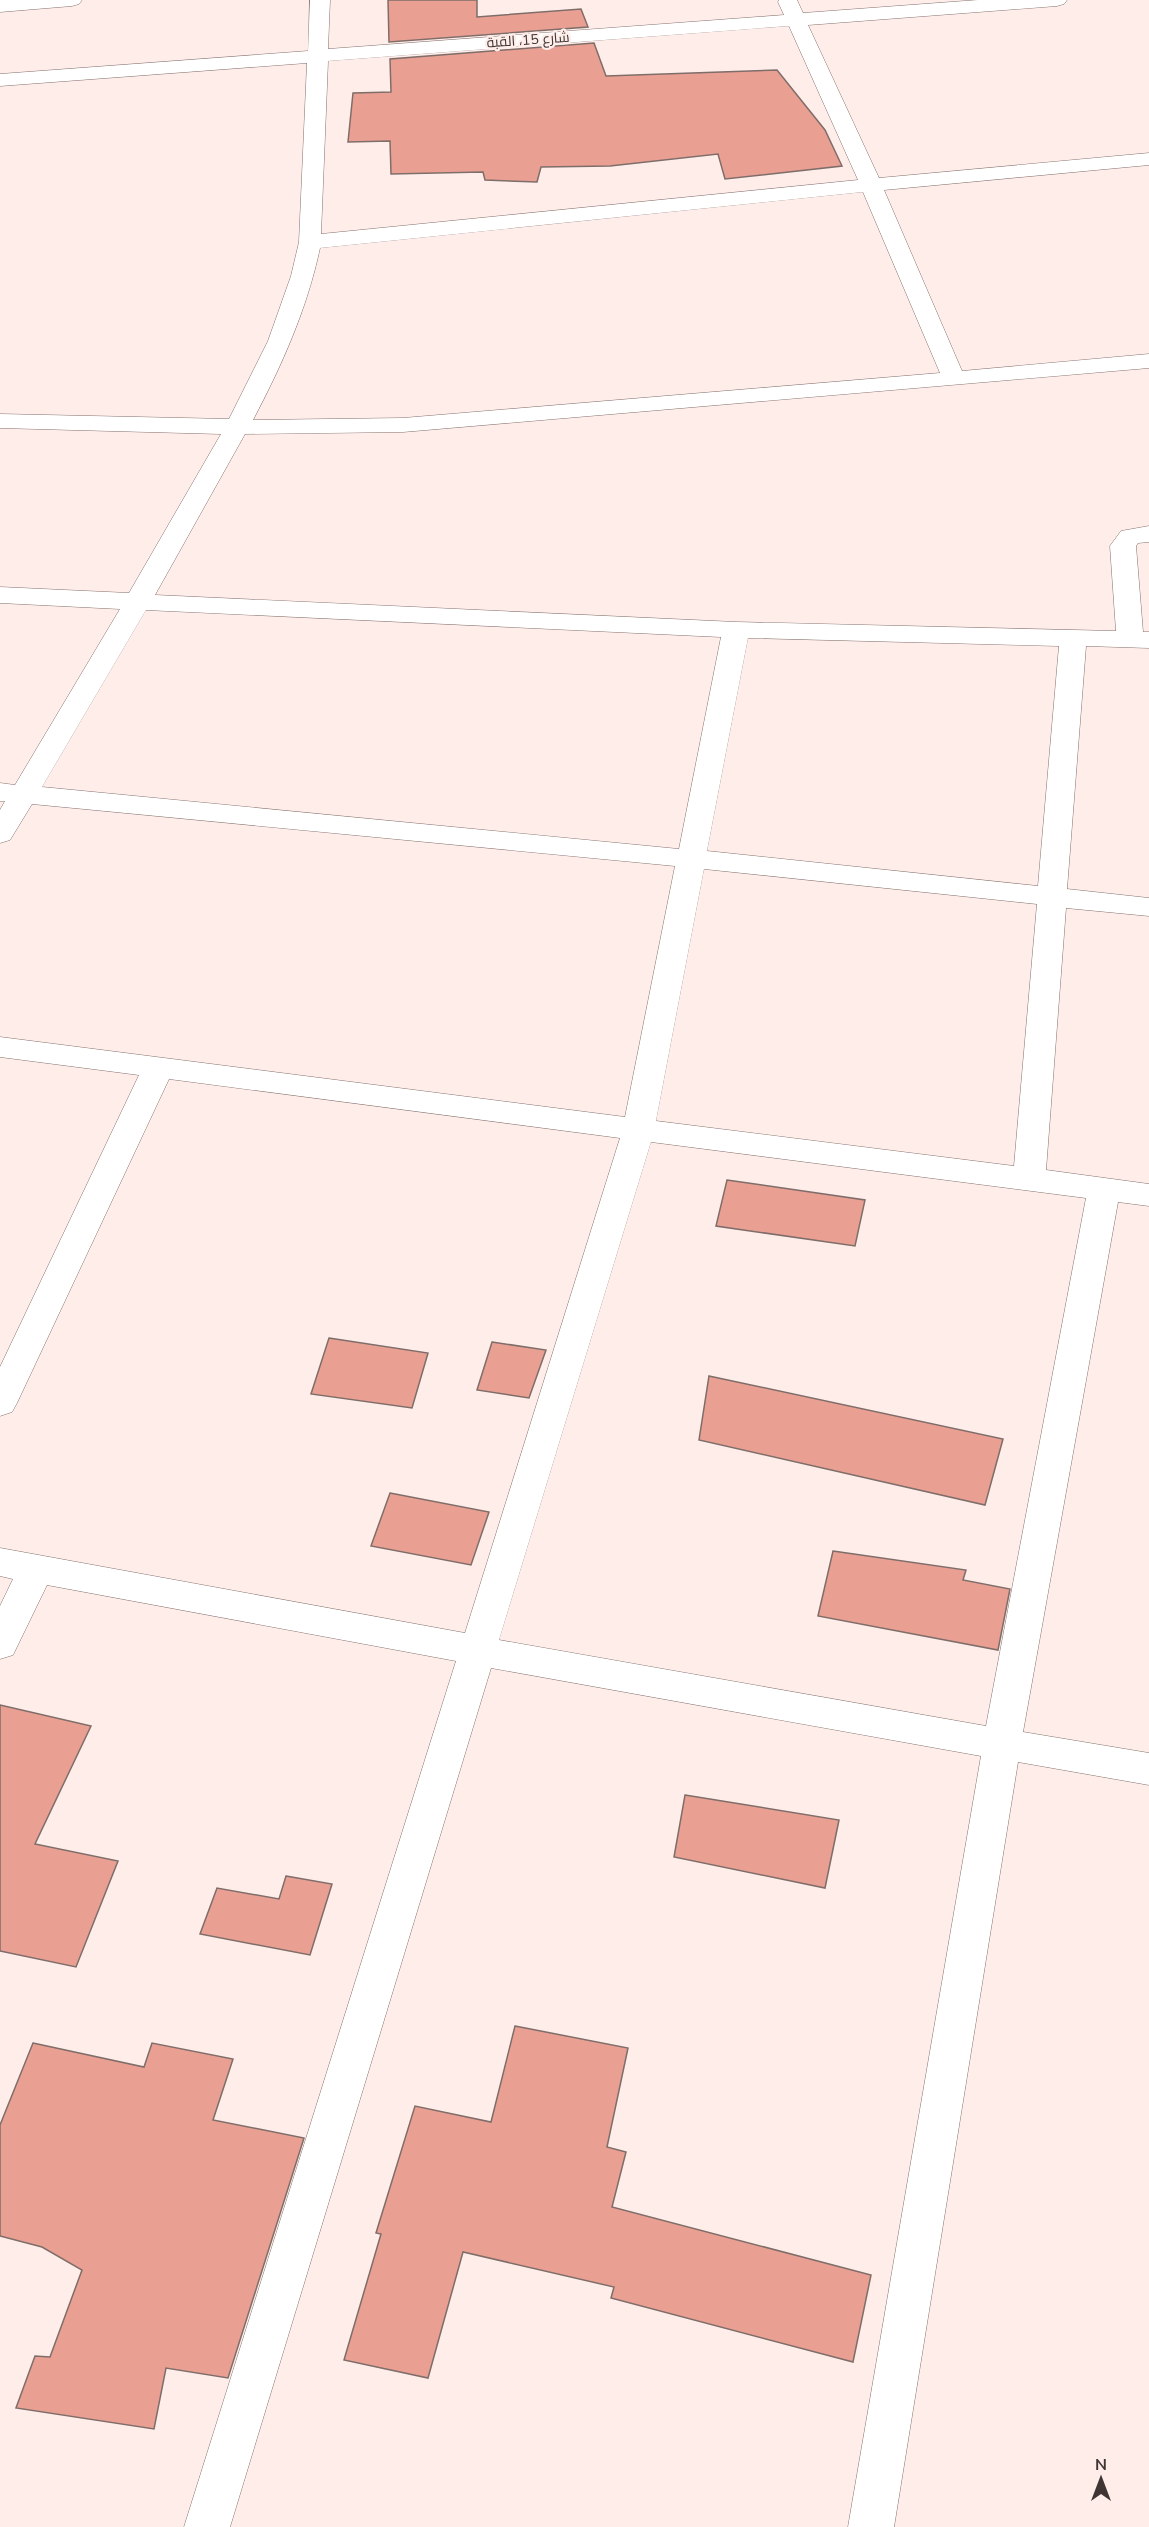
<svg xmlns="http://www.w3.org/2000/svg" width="1149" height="2527" font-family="'Nunito Sans',Cairo,sans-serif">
	<rect width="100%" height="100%" fill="#feede9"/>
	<path fill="#e9a093" stroke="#7f6d69" stroke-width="1.5" d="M388,0H477V17L581,9L588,27L389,42Z
		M594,43L606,76L777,70L825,130L842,166L725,179L718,154L610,166L541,167L537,182L485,180L483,172L391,174L390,141L348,142L353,93L391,92L390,59Z
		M727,1180L865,1200L855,1246L716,1226Z
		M329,1338L428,1353L412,1408L311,1394Z
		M492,1342L546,1350L529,1398L477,1390Z
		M709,1376L1003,1439L985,1505L699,1440Z
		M390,1493L489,1512L471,1565L371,1546Z
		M833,1551L966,1570L963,1580L1010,1589L998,1650L818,1616Z
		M0,1705L91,1726L35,1844L118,1861L76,1967L0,1951Z
		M685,1795L839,1820L825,1888L674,1857Z
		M286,1876L332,1884L310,1955L200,1934L217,1888L279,1899Z
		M515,2026L628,2048L607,2147L626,2152L612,2207L871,2275L853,2362L611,2298L614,2287L463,2252L428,2378L344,2360L381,2234L376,2233L415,2106L491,2122Z
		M33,2043L144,2067L152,2043L233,2059L213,2120L304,2138L228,2378L166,2368L154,2429L16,2408L35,2356L50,2357L82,2270L42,2247L0,2236V2125Z"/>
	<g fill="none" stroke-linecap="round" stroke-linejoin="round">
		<defs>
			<path id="street" d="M0,0H82L79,4L72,6L0,12Z
				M310,0H330L328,49L784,15L778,2L779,0H797L803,13L978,0H1067L1064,4L1057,6L808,25L879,178L1149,153V165L884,190L962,371L1149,354V368L403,432L245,434L155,595L736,622L1116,631L1110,546L1121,531L1149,526V542L1138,543L1136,546L1143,632H1149V648L1086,646L1067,889L1149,898V916L1066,908L1046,1170L1149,1184V1206L1118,1202L1023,1732L1149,1753V1785L1018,1762L894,2527H848L981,1756L491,1668L230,2527H184L456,1661L47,1585L13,1655L0,1659V1606L13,1579L0,1576V1548L465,1633L620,1138L169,1079L17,1403L12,1412L0,1416V1367L139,1075L0,1057V1037L625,1117L675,866L32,804L10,840L0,843V810L5,801H0V783L15,785L120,609L0,603V587L129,593L221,434L0,428V414L229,419L268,341L291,276L299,242L307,63L0,86V74L308,51ZM789,26L858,180L321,234L328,61ZM863,192L940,373L403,418L253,420C282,365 307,309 320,248ZM146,610L721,637L679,849L42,787ZM748,638L1059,646L1038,886L707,851ZM704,869L1037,904L1014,1166L656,1121ZM651,1142L1086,1198L986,1726L499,1640Z"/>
		</defs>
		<use href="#street" stroke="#84726e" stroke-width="1"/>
		<use href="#street" fill="#fff" fill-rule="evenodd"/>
	</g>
	<g text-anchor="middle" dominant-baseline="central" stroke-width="4.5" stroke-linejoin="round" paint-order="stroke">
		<g font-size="14" fill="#3e3534" stroke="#feede9">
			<text transform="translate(528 40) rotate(-4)">شارع 15، القبة</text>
		</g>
	</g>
	<g transform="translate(1101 2479)" stroke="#feede9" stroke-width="4.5" paint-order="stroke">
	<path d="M0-4.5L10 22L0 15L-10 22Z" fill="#3e3534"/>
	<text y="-9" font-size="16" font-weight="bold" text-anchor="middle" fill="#3e3534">N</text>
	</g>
</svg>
